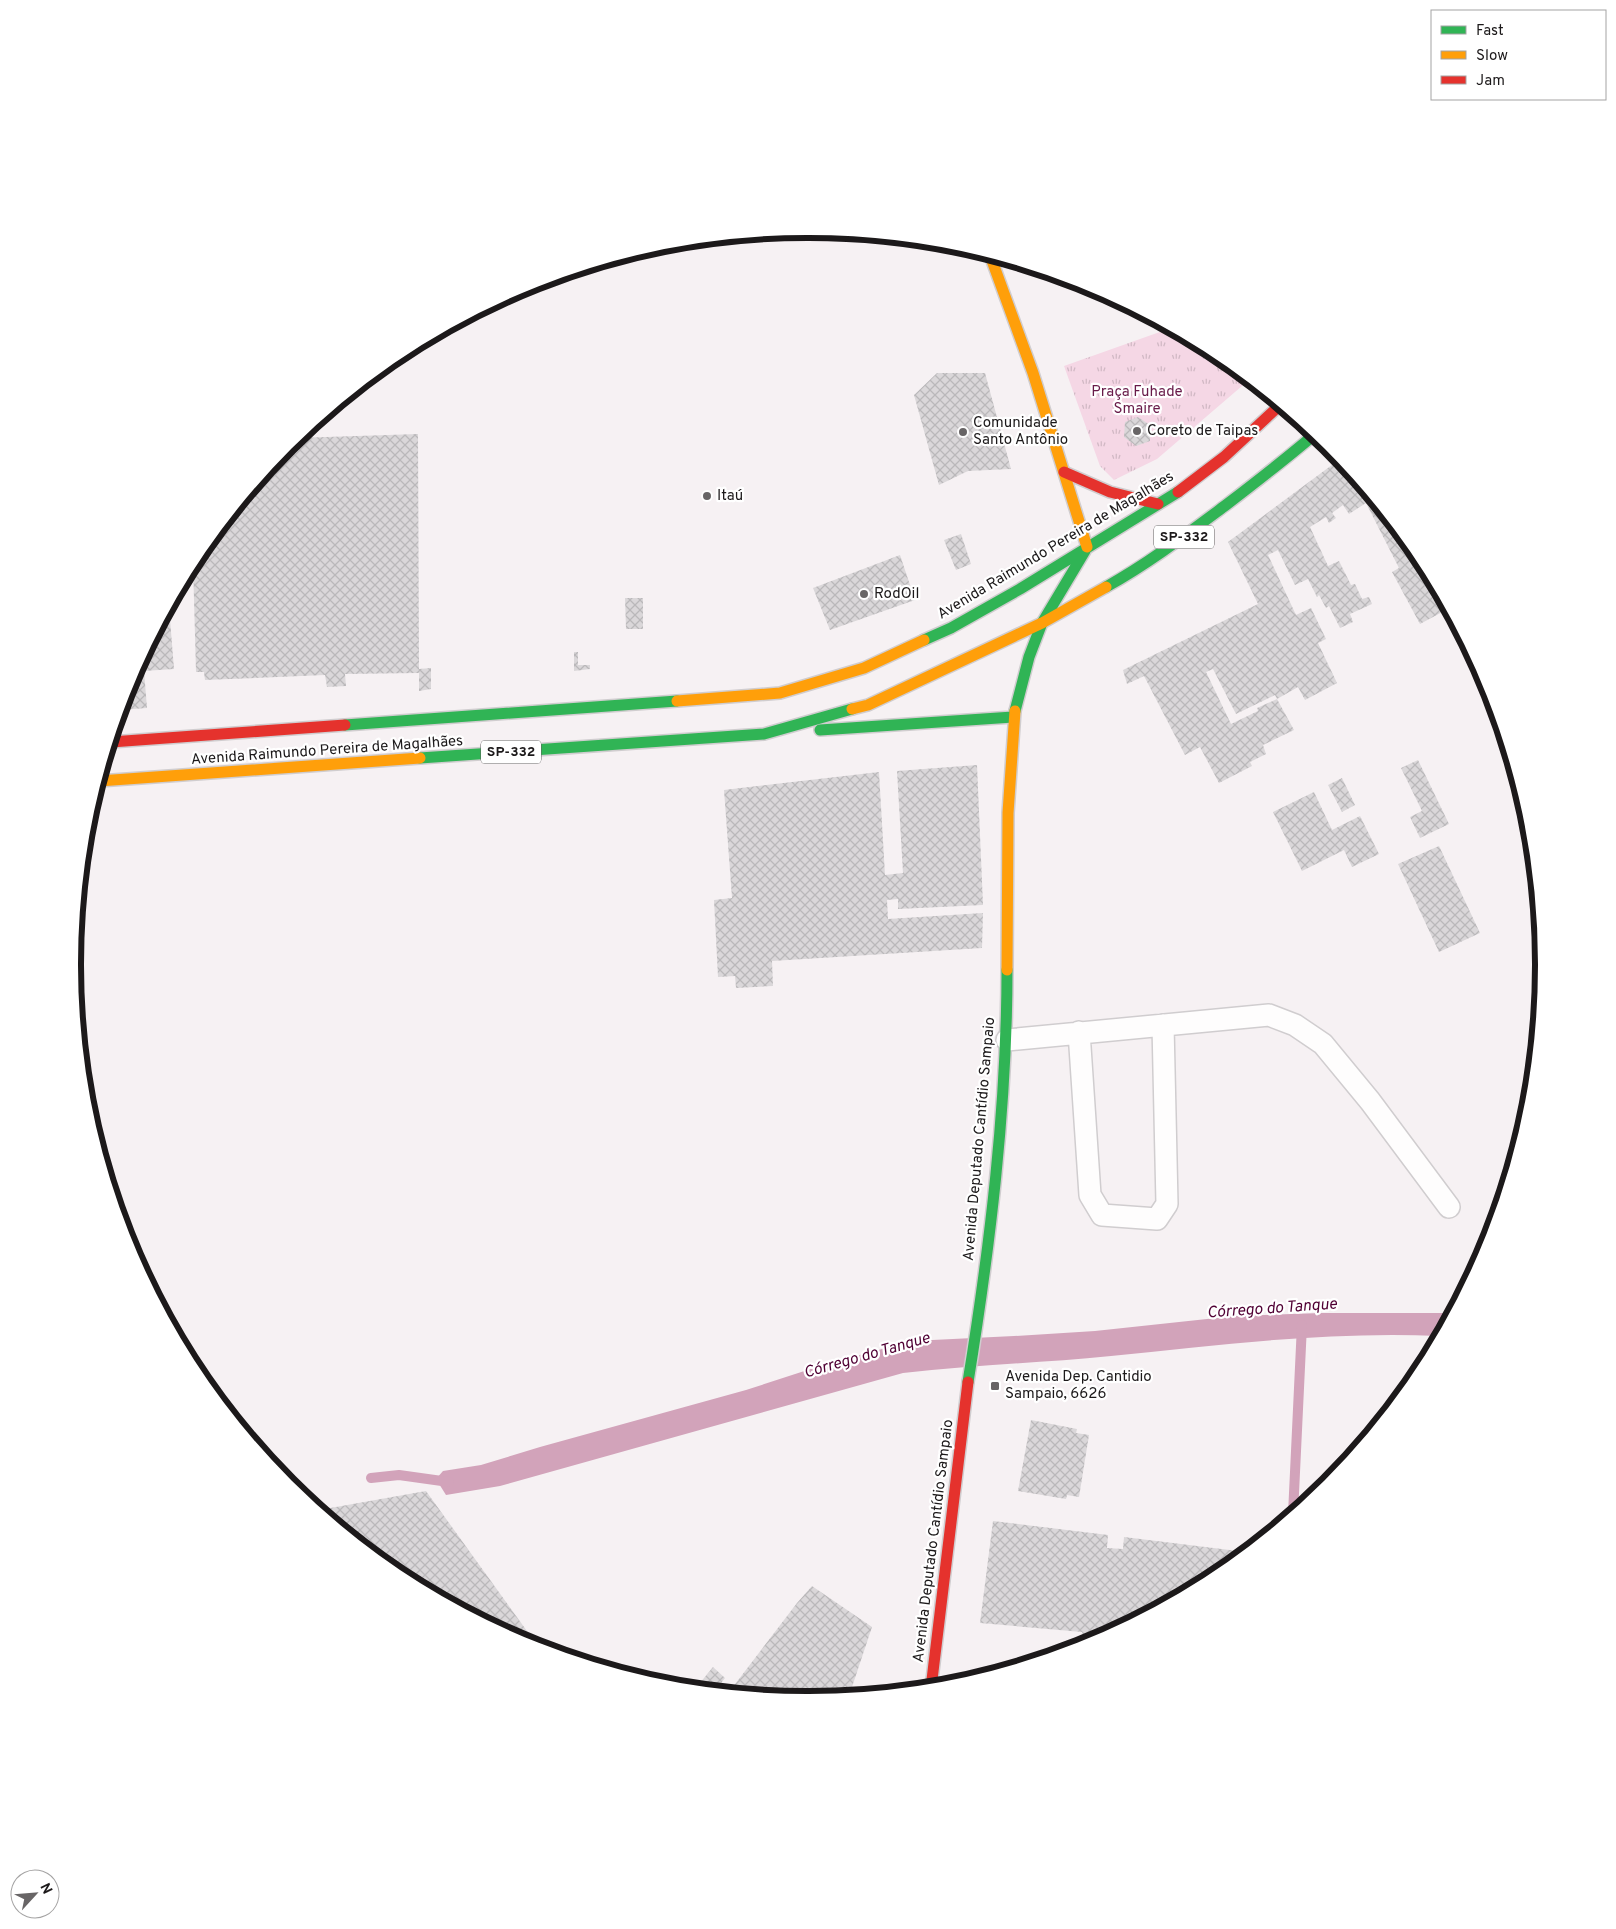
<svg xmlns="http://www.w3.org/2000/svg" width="1616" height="1929" font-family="Overpass,sans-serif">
	<defs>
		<pattern id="park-tufts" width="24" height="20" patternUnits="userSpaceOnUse" patternTransform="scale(1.25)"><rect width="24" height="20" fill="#f5d7e5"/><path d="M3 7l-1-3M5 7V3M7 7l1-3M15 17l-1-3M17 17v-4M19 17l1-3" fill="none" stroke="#d1b8c4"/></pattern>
		<pattern id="building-cross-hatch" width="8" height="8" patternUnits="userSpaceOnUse" patternTransform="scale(1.25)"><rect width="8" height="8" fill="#dad7d9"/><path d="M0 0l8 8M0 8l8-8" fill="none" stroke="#bab8ba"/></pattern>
	</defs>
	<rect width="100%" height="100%" fill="#f6f1f3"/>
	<path fill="url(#park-tufts)" d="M1171,328L1217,353L1249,380L1157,459L1114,480L1100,466L1064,366Z"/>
	<path fill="#d2a3ba" d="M1321,1313H1452L1439,1336C1330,1331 1219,1345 1111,1356C1041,1363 972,1365 903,1373L500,1486L446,1495L436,1479L443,1471L481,1465L540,1447L746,1390L826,1364L912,1341L1014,1336L1095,1331L1235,1316Z"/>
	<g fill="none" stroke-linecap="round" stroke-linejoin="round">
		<path stroke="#d2a3ba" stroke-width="10" d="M371,1478L399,1475L449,1482
			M1293,1514L1302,1325"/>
	</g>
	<path fill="url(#building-cross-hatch)" fill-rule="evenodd" d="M937,373H985L1011,469L968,471L939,485L914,395Z
		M1138,417L1150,425V441L1136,446L1124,437L1125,422Z
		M418,434L419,669L431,668V689L419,691V673L345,674L346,686L327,687L325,675L205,680L204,672H196L193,563L197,556L288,444L295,438Z
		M1340,459L1418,554L1416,556L1446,610L1420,624L1392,572L1399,568L1366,503L1349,514L1343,505L1332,513L1336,518L1329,523L1326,517L1310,527L1328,566L1339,561L1351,585L1355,584L1362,599L1369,597L1372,604L1350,614L1353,622L1340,628L1329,606L1326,608L1319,595L1317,597L1308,579L1295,585L1278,550L1268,555L1296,615L1311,608L1326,639L1318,643L1337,683L1305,700L1298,687L1277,699L1294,730L1263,745L1266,754L1250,762L1252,766L1219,783L1200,747L1185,755L1144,676L1127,684L1123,670L1258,604L1228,542ZM1213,669L1236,714L1275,695L1277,699L1257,708L1258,711L1231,724L1206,672Z
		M961,534L971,564L956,570L944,540Z
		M900,555L915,600L830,630L813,588Z
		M625,598H643V629H626Z
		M169,607L174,669L144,671L147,708L120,710L129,683Z
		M574,652H578V665H590V669L574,671Z
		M1418,760L1449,824L1420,838L1410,817L1422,811L1401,768Z
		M977,765L983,905L898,909V899L887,900L888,919L983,913L982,948L772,961L773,986L736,988L735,976L718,977L714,900L732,898L724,790L879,772L885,875L903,873L897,771Z
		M1342,778L1355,805L1342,812L1328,785Z
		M1314,792L1332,830L1360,816L1379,854L1352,867L1344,850L1302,871L1273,812Z
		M1439,846L1480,933L1439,952L1398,864Z
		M1031,1420L1077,1429L1076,1433L1089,1435L1079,1497L1067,1495L1066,1499L1018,1491Z
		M426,1491L532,1638L525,1643L399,1576L319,1510Z
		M993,1521L1108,1535L1107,1548L1123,1549L1124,1537L1246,1552L1216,1576L1094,1642L1084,1640L1082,1632L980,1623Z
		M812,1586L872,1627L849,1696L808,1700L729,1692L797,1603Z
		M713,1667L725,1678L715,1691L695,1689Z"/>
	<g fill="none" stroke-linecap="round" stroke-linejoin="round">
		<defs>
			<path id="lane" d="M1079,1032L1090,1195L1102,1215L1157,1219L1167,1204L1163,1025
				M1007,1040L1269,1015L1295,1025L1323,1044L1370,1101L1449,1207"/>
			<path id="fast" d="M1106,587C1149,563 1187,534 1226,505C1256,482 1286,459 1315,434
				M924,640L951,628L1020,589L1178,492
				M1015,711L1029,657L1042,623L1085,551
				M345,725L677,701
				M820,730L1013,717
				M420,758L764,734L852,709
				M968,1382C990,1246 1007,1107 1007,970"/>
			<path id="slow" d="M990,255L1033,373L1087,547
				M677,701L780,693L864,668L924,640
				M852,709L868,705L1042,623L1106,587
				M99,781L420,758
				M1007,970L1008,813L1015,711"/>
			<path id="jam" d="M1064,472L1110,492L1158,504
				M1178,492L1224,457L1280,405
				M111,742L345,725
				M931,1688L968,1382"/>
		</defs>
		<use href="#lane" stroke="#d0cdcf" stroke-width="24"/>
		<use href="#fast" stroke="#d0cdcf" stroke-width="14"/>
		<use href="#slow" stroke="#d0cdcf" stroke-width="14"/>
		<use href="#jam" stroke="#d0cdcf" stroke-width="14"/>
		<use href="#lane" stroke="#fefdfd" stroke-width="21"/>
		<use href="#fast" stroke="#30b455" stroke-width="11"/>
		<use href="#slow" stroke="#ff9f0a" stroke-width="11"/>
		<use href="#jam" stroke="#e5322d" stroke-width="11"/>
	</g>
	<g fill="#686566" stroke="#fff" stroke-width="2">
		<circle cx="1137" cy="431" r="5"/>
		<circle cx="963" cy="432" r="5"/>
		<circle cx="707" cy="496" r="5"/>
		<circle cx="864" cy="594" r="5"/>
		<rect x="990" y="1381" width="10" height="10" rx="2.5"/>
	</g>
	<g text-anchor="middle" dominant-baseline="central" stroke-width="4.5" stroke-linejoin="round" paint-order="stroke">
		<g fill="#fff" stroke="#605e5f" stroke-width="1">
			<rect x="1154" y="525.5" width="60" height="23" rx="4"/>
			<rect x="481" y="740.5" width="60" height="23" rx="4"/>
		</g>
		<g font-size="14" font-weight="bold" fill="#1c191a">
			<text x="1184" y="537">SP-332</text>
			<text x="511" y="752">SP-332</text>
		</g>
		<g font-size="15" fill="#681b49" stroke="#fff">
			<text x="1137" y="392">Praça Fuhade<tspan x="1137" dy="17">Smaire</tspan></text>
		</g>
		<g font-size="15" fill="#1c191a" stroke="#fff" text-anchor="start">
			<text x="973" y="423">Comunidade<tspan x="973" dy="17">Santo Antônio</tspan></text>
			<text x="1147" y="431">Coreto de Taipas</text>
			<text x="717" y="496">Itaú</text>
			<text x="874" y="594">RodOil</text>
			<text x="1005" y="1377">Avenida Dep. Cantidio<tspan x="1005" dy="17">Sampaio, 6626</tspan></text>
		</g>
		<g font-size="15" fill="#1c191a" stroke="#fff">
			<text transform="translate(1056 546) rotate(-31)">Avenida Raimundo Pereira de Magalhães</text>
			<text transform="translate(327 751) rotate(-4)">Avenida Raimundo Pereira de Magalhães</text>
			<text transform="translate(980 1139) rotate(-85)">Avenida Deputado Cantídio Sampaio</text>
			<text transform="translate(934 1541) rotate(-83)">Avenida Deputado Cantídio Sampaio</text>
		</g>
		<g font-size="16" font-style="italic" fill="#500034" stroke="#fff">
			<text transform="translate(1272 1309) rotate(-4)">Córrego do Tanque</text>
			<text transform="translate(867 1356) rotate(-16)">Córrego do Tanque</text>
		</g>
	</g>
	<path d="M0 0H1616V1929H0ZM807 238H809A726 726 0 0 1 1535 964V965A726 726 0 0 1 809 1691H807A726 726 0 0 1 81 965V964A726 726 0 0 1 807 238Z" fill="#fff" fill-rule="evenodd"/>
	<path fill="none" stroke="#1c191a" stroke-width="6" d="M807 238H809A726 726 0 0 1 1535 964V965A726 726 0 0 1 809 1691H807A726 726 0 0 1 81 965V964A726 726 0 0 1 807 238Z"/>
	<rect x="1431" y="10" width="175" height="90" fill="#ffffff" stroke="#a4a3a3"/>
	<rect x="1441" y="26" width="25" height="8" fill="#30b455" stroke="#a4a3a3"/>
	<text x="1476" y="35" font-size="15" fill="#1c191a">Fast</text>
	<rect x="1441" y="51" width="25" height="8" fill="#ff9f0a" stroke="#a4a3a3"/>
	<text x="1476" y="60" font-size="15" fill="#1c191a">Slow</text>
	<rect x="1441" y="76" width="25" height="8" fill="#e5322d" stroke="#a4a3a3"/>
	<text x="1476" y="85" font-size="15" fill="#1c191a">Jam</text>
	<g transform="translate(35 1894) rotate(64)"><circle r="24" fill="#ffffff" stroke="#a4a3a3"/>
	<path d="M0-4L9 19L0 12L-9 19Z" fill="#686566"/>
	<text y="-8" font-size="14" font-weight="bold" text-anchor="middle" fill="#1c191a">N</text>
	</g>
</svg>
